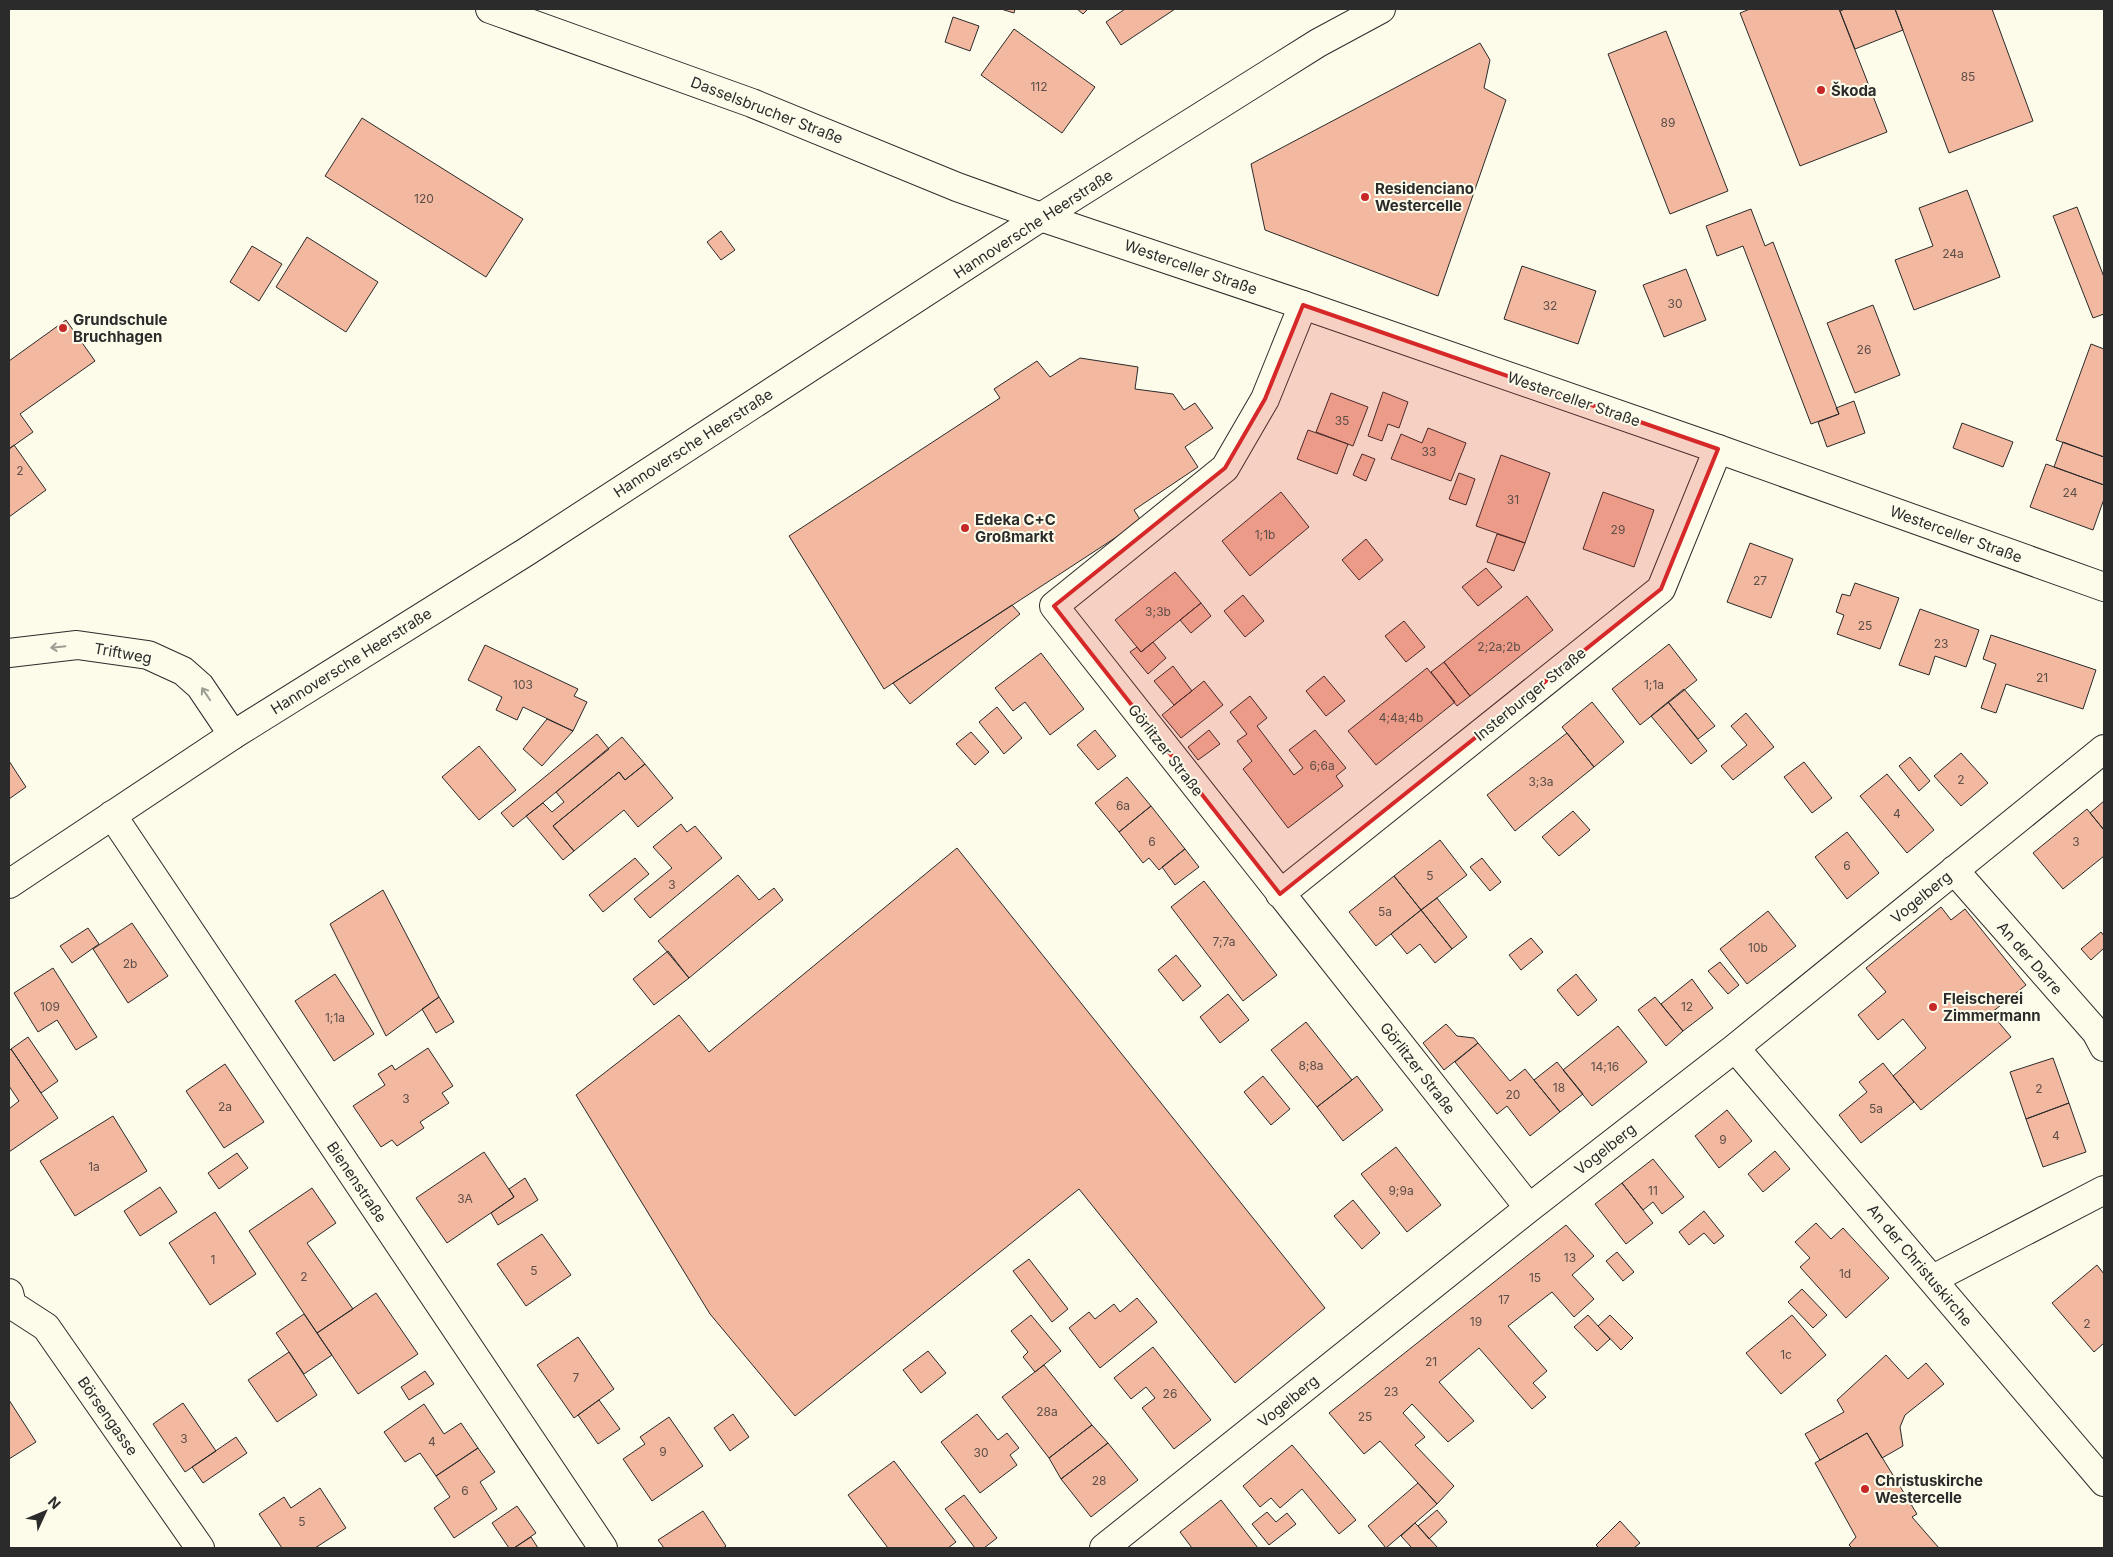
<svg xmlns="http://www.w3.org/2000/svg" width="2113" height="1557" font-family="Inter,sans-serif">
	<rect width="100%" height="100%" fill="#fdfbea"/>
	<path fill="#f2b8a0" stroke="#2b2b2b" d="M1001,9H1015L1014,13Z
		M1077,9H1088L1083,14Z
		M1125,9H1175L1121,45L1106,22Z
		M1750,9H1839L1887,132L1800,166L1740,13Z
		M1845,9H1895L1903,30L1855,49L1840,11Z
		M1895,9H1992L2033,121L1949,153Z
		M953,17L979,26L970,51L945,42Z
		M1014,29L1095,87L1062,133L981,75Z
		M1666,31L1728,191L1670,214L1608,54Z
		M1480,43L1490,60L1484,88L1506,100L1438,296L1265,230L1251,164Z
		M362,118L523,219L486,277L325,176Z
		M1967,190L2000,277L1914,310L1895,260L1933,246L1919,208Z
		M2077,207L2104,277V314L2093,318L2053,216Z
		M1751,209L1765,246L1773,242L1839,414L1811,424L1743,246L1717,256L1706,226Z
		M721,231L735,250L721,260L707,242Z
		M307,237L378,282L346,332L276,287Z
		M252,246L282,264L259,301L230,282Z
		M1522,266L1596,291L1578,344L1504,319Z
		M1686,269L1706,320L1664,337L1643,285Z
		M1873,305L1900,375L1855,393L1827,323Z
		M66,320L95,361L20,414L33,432L9,449V361Z
		M2091,344L2104,349V457L2056,440Z
		M1080,358L1138,367L1135,389L1173,394L1184,410L1195,403L1213,428L1185,447L1198,467L1134,510L1141,521L884,689L789,536L1000,398L994,389L1037,361L1050,377Z
		M1383,392L1408,402L1399,428L1388,424L1382,441L1368,436Z
		M1331,393L1368,407L1353,446L1316,432Z
		M1854,401L1865,433L1827,447L1818,422L1839,414L1836,408Z
		M1962,423L2013,442L2003,467L1953,448Z
		M1428,428L1466,443L1451,481L1391,459L1401,434L1422,443Z
		M1308,430L1348,444L1337,474L1297,459Z
		M2063,442L2104,457V485L2054,467Z
		M14,445L46,490L9,517V449Z
		M1362,454L1375,459L1366,481L1353,475Z
		M1501,455L1550,473L1525,543L1476,526Z
		M2046,464L2104,485V499L2093,530L2030,507Z
		M1459,473L1475,479L1466,505L1449,499Z
		M1281,492L1309,527L1250,576L1222,541Z
		M1603,492L1654,510L1634,567L1583,549Z
		M1497,534L1525,543L1514,571L1487,562Z
		M1366,539L1383,560L1359,580L1342,560Z
		M1750,543L1793,559L1771,618L1727,602Z
		M1486,568L1502,587L1478,606L1462,587Z
		M1175,572L1201,603L1141,652L1115,620Z
		M1855,583L1899,598L1880,649L1837,634L1844,615L1836,612L1842,594L1850,596Z
		M1243,595L1264,621L1245,637L1224,611Z
		M1527,596L1553,630L1470,696L1444,662Z
		M1201,603L1211,616L1191,633L1180,620Z
		M1012,605L1020,614L910,704L893,683Z
		M1920,609L1979,630L1966,667L1935,656L1929,675L1899,665Z
		M1404,621L1425,647L1406,662L1385,636Z
		M1991,635L2096,670L2083,709L2006,684L1996,713L1981,708L1996,664L1983,659Z
		M1153,642L1166,658L1148,674L1130,652L1137,647L1141,652Z
		M1669,644L1697,680L1640,725L1612,689Z
		M485,645L578,689L574,696L587,702L573,731L523,707L517,720L496,710L502,697L468,680Z
		M1041,653L1084,709L1050,735L1025,702L1013,711L995,688Z
		M1444,662L1470,696L1457,706L1431,672Z
		M1173,666L1192,691L1174,705L1154,681Z
		M1427,668L1455,702L1376,765L1348,731Z
		M1324,676L1345,701L1326,716L1306,691Z
		M1204,681L1223,705L1181,738L1162,715Z
		M1684,689L1715,726L1698,739L1668,702Z
		M1250,696L1267,718L1257,726L1294,775L1303,768L1289,750L1315,730L1346,768L1336,776L1343,786L1288,828L1243,769L1252,761L1237,741L1247,734L1230,712Z
		M1592,702L1624,742L1594,767L1562,727Z
		M1668,702L1707,751L1691,764L1651,716Z
		M997,707L1022,738L1004,754L979,722Z
		M1746,713L1774,747L1733,780L1721,766L1747,745L1731,726Z
		M547,719L573,731L542,766L523,749Z
		M1095,730L1116,756L1098,770L1077,745Z
		M1209,730L1220,744L1198,760L1188,747Z
		M971,732L989,752L975,765L956,744Z
		M1567,733L1594,767L1515,831L1487,795Z
		M597,734L609,749L513,827L501,813Z
		M622,737L645,764L625,780L619,772L553,826L574,851L563,860L526,816L543,803L552,812L564,802L556,792Z
		M479,746L516,790L479,820L442,777Z
		M1961,753L1988,783L1961,806L1934,776Z
		M1910,757L1930,781L1919,791L1899,766Z
		M9,761L26,787L9,799Z
		M1804,762L1832,798L1812,813L1784,777Z
		M645,764L673,798L638,827L624,810L574,851L553,826L619,772L625,780Z
		M1887,774L1934,830L1907,853L1860,796Z
		M1127,777L1151,806L1119,832L1095,803Z
		M2104,801V830L2090,813Z
		M1151,806L1185,849L1159,870L1149,858L1143,863L1119,832Z
		M2087,809L2104,830V856L2063,889L2033,853Z
		M1573,811L1590,830L1559,856L1542,837Z
		M681,824L687,832L695,826L722,858L650,918L634,899L672,868L653,847Z
		M1847,832L1879,873L1847,899L1815,857Z
		M1440,840L1467,875L1421,910L1394,876Z
		M957,848L1325,1308L1235,1383L1079,1189L795,1416L710,1314L576,1095L679,1015L709,1052Z
		M1185,849L1199,867L1175,885L1162,867Z
		M635,858L649,874L603,912L589,895Z
		M1482,858L1501,882L1490,891L1470,867Z
		M738,875L759,900L774,888L783,900L689,978L658,941Z
		M1394,876L1421,910L1376,946L1349,912Z
		M1204,881L1277,975L1243,1001L1171,907Z
		M383,890L439,997L386,1036L330,924Z
		M1437,898L1467,937L1452,949L1421,910Z
		M1941,907L1951,920L1965,909L2026,985L1991,1013L2011,1037L1921,1110L1893,1076L1926,1048L1903,1019L1878,1040L1858,1015L1886,992L1866,968Z
		M1421,910L1452,949L1435,963L1420,944L1407,954L1391,934Z
		M1768,911L1796,946L1747,984L1720,949Z
		M132,923L168,976L128,1003L93,949Z
		M88,928L99,944L72,963L60,946Z
		M2101,932L2104,936V948L2091,960L2081,949Z
		M1531,938L1543,952L1521,970L1509,955Z
		M668,951L689,978L654,1005L633,979Z
		M1176,955L1201,986L1183,1001L1158,970Z
		M1720,962L1739,985L1728,994L1708,971Z
		M53,968L97,1037L76,1050L57,1020L38,1032L14,993Z
		M335,974L374,1034L334,1061L295,1001Z
		M1576,974L1597,1000L1578,1016L1557,990Z
		M1692,979L1713,1008L1683,1031L1661,1004Z
		M1228,994L1249,1020L1220,1043L1200,1017Z
		M439,997L454,1022L436,1033L422,1009Z
		M1655,997L1683,1031L1666,1046L1638,1010Z
		M1306,1022L1352,1080L1317,1107L1271,1050Z
		M1446,1024L1457,1036L1474,1038L1478,1043L1444,1070L1423,1043Z
		M1618,1026L1647,1062L1592,1106L1563,1070Z
		M28,1037L58,1081L41,1093L11,1049Z
		M1478,1043L1510,1081L1525,1069L1560,1112L1530,1136L1507,1106L1497,1114L1455,1062Z
		M428,1048L453,1086L442,1093L449,1103L420,1122L424,1128L397,1146L392,1140L381,1147L353,1106L385,1085L378,1074L392,1065L395,1070Z
		M11,1049L58,1118L9,1152V1109L19,1101L9,1086V1051Z
		M2053,1058L2069,1103L2026,1119L2010,1072Z
		M1557,1062L1583,1094L1560,1112L1534,1080Z
		M1883,1063L1914,1102L1861,1143L1839,1115L1867,1092L1859,1082Z
		M225,1064L264,1122L224,1148L186,1091Z
		M1263,1076L1290,1109L1271,1125L1244,1092Z
		M1357,1076L1383,1110L1343,1141L1317,1107Z
		M2069,1103L2086,1152L2043,1167L2026,1119Z
		M1727,1110L1752,1141L1719,1168L1695,1136Z
		M113,1116L147,1171L75,1216L40,1161Z
		M1396,1147L1441,1205L1407,1232L1361,1174Z
		M1775,1151L1790,1169L1763,1192L1748,1174Z
		M484,1152L514,1197L447,1243L416,1198Z
		M237,1153L248,1168L219,1189L208,1173Z
		M1653,1159L1684,1197L1662,1214L1653,1202L1643,1210L1622,1183Z
		M525,1178L538,1200L498,1225L491,1213L514,1197L509,1189Z
		M1622,1183L1653,1223L1626,1244L1595,1204Z
		M160,1187L177,1212L140,1236L124,1211Z
		M312,1188L336,1223L307,1243L353,1309L317,1333L249,1231Z
		M1353,1200L1380,1233L1362,1249L1334,1216Z
		M1704,1211L1724,1236L1714,1244L1704,1233L1689,1245L1679,1232Z
		M215,1212L256,1274L210,1305L169,1243Z
		M1816,1223L1831,1239L1843,1228L1889,1278L1846,1318L1800,1267L1810,1258L1795,1242Z
		M1566,1225L1594,1256L1572,1275L1594,1299L1574,1317L1552,1292L1508,1326L1547,1371L1533,1383L1546,1397L1532,1409L1479,1348L1439,1382L1474,1421L1448,1442L1412,1404L1403,1413L1425,1437L1415,1445L1454,1486L1437,1504L1380,1441L1364,1454L1329,1413Z
		M542,1234L571,1275L526,1306L497,1264Z
		M1617,1252L1634,1272L1623,1281L1606,1261Z
		M1029,1259L1068,1309L1052,1322L1013,1271Z
		M2097,1265L2104,1274V1343L2094,1352L2052,1303Z
		M1802,1289L1827,1315L1813,1328L1788,1302Z
		M376,1293L418,1354L358,1394L317,1333Z
		M1137,1298L1157,1322L1100,1368L1069,1328L1089,1312L1095,1319L1114,1304L1120,1312Z
		M304,1314L332,1355L304,1374L276,1333Z
		M1031,1315L1061,1351L1035,1372L1023,1357L1028,1352L1011,1331Z
		M1588,1315L1610,1339L1597,1351L1574,1327Z
		M1610,1315L1633,1338L1621,1350L1598,1326Z
		M1792,1315L1826,1355L1781,1394L1746,1353Z
		M578,1337L614,1389L574,1418L537,1365Z
		M1153,1347L1211,1420L1174,1449L1142,1408L1155,1398L1146,1387L1131,1399L1114,1378Z
		M928,1351L946,1373L921,1393L903,1370Z
		M289,1352L317,1395L277,1422L248,1380Z
		M1886,1355L1908,1379L1926,1363L1944,1384L1905,1415L1900,1427L1903,1446L1882,1458L1867,1433L1820,1460L1805,1434L1844,1412L1837,1400Z
		M1044,1365L1092,1425L1049,1458L1002,1397Z
		M425,1371L434,1384L409,1400L401,1387Z
		M9,1400L36,1442L9,1459Z
		M599,1400L620,1429L598,1444L578,1415Z
		M183,1403L216,1451L185,1472L153,1424Z
		M424,1404L444,1434L461,1423L478,1448L436,1476L420,1453L405,1462L384,1432Z
		M733,1414L749,1437L730,1451L714,1428Z
		M977,1414L998,1440L1007,1433L1019,1448L1010,1455L1017,1465L980,1493L941,1442Z
		M669,1417L703,1466L652,1501L623,1459L645,1444L640,1437Z
		M1092,1425L1108,1443L1061,1479L1049,1458Z
		M1867,1433L1917,1514L1912,1517L1939,1548H1852L1849,1545L1856,1537L1815,1463Z
		M236,1437L247,1453L203,1483L192,1467Z
		M1108,1443L1138,1480L1091,1517L1061,1479Z
		M1292,1445L1356,1520L1339,1534L1302,1489L1280,1508L1271,1498L1260,1507L1243,1486Z
		M478,1448L495,1472L480,1482L497,1509L454,1538L434,1508L450,1497L436,1476Z
		M894,1461L956,1542L948,1548H888L848,1495Z
		M1418,1483L1437,1504L1386,1548L1368,1526Z
		M320,1488L346,1528L315,1548H282L259,1514L284,1497L291,1508Z
		M964,1495L997,1538L984,1548H975L945,1509Z
		M1221,1500L1258,1548H1192L1180,1532Z
		M517,1506L536,1533L514,1548H509L492,1523Z
		M1437,1510L1447,1522L1429,1539L1418,1526Z
		M703,1511L726,1546L723,1548H664L658,1540Z
		M1267,1512L1276,1522L1287,1513L1296,1524L1269,1545L1252,1524Z
		M1620,1521L1640,1543L1634,1548H1599L1596,1545Z
		M1415,1523L1418,1526L1438,1548H1412L1401,1536Z
		M531,1537L538,1548H514Z"/>
	<g fill="none" stroke-linecap="round" stroke-linejoin="round">
		<defs>
			<path id="minor" d="M1303,305L1265,399L1225,468L1054,606L1529,1208
				M9,653L77,645L148,655L183,671L200,686L233,735
				M112,815L603,1548
				M1954,870L2096,1032L2104,1047
				M1280,894L1661,589L1718,449
				M1735,1048L2104,1482
				M1933,1279L2104,1190
				M9,1293L12,1305L46,1327L200,1548
				M1104,1548L1529,1208L1735,1048L2104,749"/>
			<path id="tertiary" d="M490,9L752,103L957,187L1041,217L1303,305L1718,449L2104,587"/>
			<path id="primary" d="M9,884L233,735L526,552L1041,217L1318,43L1381,9"/>
		</defs>
		<use href="#minor" stroke="#2b2b2b" stroke-width="30"/>
		<use href="#tertiary" stroke="#2b2b2b" stroke-width="30"/>
		<use href="#primary" stroke="#2b2b2b" stroke-width="30"/>
		<use href="#minor" stroke="#fdfbea" stroke-width="28"/>
		<use href="#tertiary" stroke="#fdfbea" stroke-width="28"/>
		<use href="#primary" stroke="#fdfbea" stroke-width="28"/>
	</g>
	<defs><path id="oneway-shaft" d="M-6 0H5M1.5-3L5.5 0L1.5 3" fill="none" stroke-width="1.6" stroke-linecap="round" stroke-linejoin="round" transform="scale(1.25)"/></defs>
	<g stroke="#9e9d94">
		<use href="#oneway-shaft" transform="translate(58 647) rotate(174)"/>
		<use href="#oneway-shaft" transform="translate(206 694) rotate(-124)"/>
	</g>
	<path fill="#d62828" fill-opacity="0.2" stroke="#d62828" stroke-width="4" stroke-linejoin="round" d="M1303,305L1718,449L1661,589L1280,894L1054,606L1225,468L1265,399Z"/>
	<g fill="#c62828" stroke="#fdfbea" stroke-width="2">
		<circle cx="1821" cy="90" r="5"/>
		<circle cx="1365" cy="197" r="5"/>
		<circle cx="63" cy="328" r="5"/>
		<circle cx="965" cy="528" r="5"/>
		<circle cx="1933" cy="1007" r="5"/>
		<circle cx="1865" cy="1489" r="5"/>
	</g>
	<g text-anchor="middle" dominant-baseline="central" stroke-width="4" stroke-linejoin="round" paint-order="stroke">
		<g font-size="12" fill="#5d4e48">
			<text x="1968" y="76">85</text>
			<text x="1039" y="86">112</text>
			<text x="1668" y="122">89</text>
			<text x="424" y="198">120</text>
			<text x="1953" y="253">24a</text>
			<text x="1675" y="303">30</text>
			<text x="1550" y="305">32</text>
			<text x="1864" y="349">26</text>
			<text x="1342" y="420">35</text>
			<text x="1429" y="451">33</text>
			<text x="20" y="470">2</text>
			<text x="2070" y="492">24</text>
			<text x="1513" y="499">31</text>
			<text x="1618" y="529">29</text>
			<text x="1265" y="534">1;1b</text>
			<text x="1760" y="580">27</text>
			<text x="1158" y="611">3;3b</text>
			<text x="1865" y="625">25</text>
			<text x="1941" y="643">23</text>
			<text x="1499" y="646">2;2a;2b</text>
			<text x="2042" y="677">21</text>
			<text x="523" y="684">103</text>
			<text x="1654" y="684">1;1a</text>
			<text x="1401" y="717">4;4a;4b</text>
			<text x="1322" y="765">6;6a</text>
			<text x="1961" y="779">2</text>
			<text x="1541" y="781">3;3a</text>
			<text x="1123" y="805">6a</text>
			<text x="1897" y="813">4</text>
			<text x="1152" y="841">6</text>
			<text x="2076" y="841">3</text>
			<text x="1847" y="865">6</text>
			<text x="1430" y="875">5</text>
			<text x="672" y="884">3</text>
			<text x="1385" y="911">5a</text>
			<text x="1224" y="941">7;7a</text>
			<text x="1758" y="947">10b</text>
			<text x="130" y="963">2b</text>
			<text x="50" y="1006">109</text>
			<text x="1687" y="1006">12</text>
			<text x="335" y="1017">1;1a</text>
			<text x="1311" y="1065">8;8a</text>
			<text x="1605" y="1066">14;16</text>
			<text x="1559" y="1087">18</text>
			<text x="2039" y="1088">2</text>
			<text x="1513" y="1094">20</text>
			<text x="406" y="1098">3</text>
			<text x="225" y="1106">2a</text>
			<text x="1876" y="1108">5a</text>
			<text x="2056" y="1135">4</text>
			<text x="1723" y="1139">9</text>
			<text x="94" y="1166">1a</text>
			<text x="1401" y="1190">9;9a</text>
			<text x="1653" y="1190">11</text>
			<text x="465" y="1198">3A</text>
			<text x="1570" y="1257">13</text>
			<text x="213" y="1259">1</text>
			<text x="534" y="1270">5</text>
			<text x="1845" y="1273">1d</text>
			<text x="304" y="1276">2</text>
			<text x="1535" y="1277">15</text>
			<text x="1504" y="1299">17</text>
			<text x="1476" y="1321">19</text>
			<text x="2087" y="1323">2</text>
			<text x="1786" y="1354">1c</text>
			<text x="1431" y="1361">21</text>
			<text x="576" y="1377">7</text>
			<text x="1391" y="1391">23</text>
			<text x="1170" y="1393">26</text>
			<text x="1047" y="1411">28a</text>
			<text x="1365" y="1416">25</text>
			<text x="184" y="1438">3</text>
			<text x="432" y="1441">4</text>
			<text x="663" y="1451">9</text>
			<text x="981" y="1452">30</text>
			<text x="1099" y="1480">28</text>
			<text x="465" y="1490">6</text>
			<text x="302" y="1521">5</text>
		</g>
		<g font-size="15" font-weight="bold" fill="#2b2b2b" stroke="#fdfbea" text-anchor="start">
			<text x="1831" y="90">Škoda</text>
			<text x="1375" y="188">Residenciano<tspan x="1375" dy="17">Westercelle</tspan></text>
			<text x="73" y="319">Grundschule<tspan x="73" dy="17">Bruchhagen</tspan></text>
			<text x="975" y="519">Edeka C+C<tspan x="975" dy="17">Großmarkt</tspan></text>
			<text x="1943" y="998">Fleischerei<tspan x="1943" dy="17">Zimmermann</tspan></text>
			<text x="1875" y="1480">Christuskirche<tspan x="1875" dy="17">Westercelle</tspan></text>
		</g>
		<g font-size="15" fill="#2b2b2b" stroke="#fdfbea">
			<text transform="translate(767 110) rotate(21)">Dasselsbrucher Straße</text>
			<text transform="translate(1033 224) rotate(-33)">Hannoversche Heerstraße</text>
			<text transform="translate(1191 267) rotate(19)">Westerceller Straße</text>
			<text transform="translate(1574 399) rotate(19)">Westerceller Straße</text>
			<text transform="translate(693 443) rotate(-33)">Hannoversche Heerstraße</text>
			<text transform="translate(1956 534) rotate(20)">Westerceller Straße</text>
			<text transform="translate(123 653) rotate(10)">Triftweg</text>
			<text transform="translate(351 661) rotate(-32)">Hannoversche Heerstraße</text>
			<text transform="translate(1530 694) rotate(-39)">Insterburger Straße</text>
			<text transform="translate(1166 750) rotate(52)">Görlitzer Straße</text>
			<text transform="translate(1921 897) rotate(-39)">Vogelberg</text>
			<text transform="translate(2030 958) rotate(49)">An der Darre</text>
			<text transform="translate(1418 1068) rotate(52)">Görlitzer Straße</text>
			<text transform="translate(1605 1149) rotate(-38)">Vogelberg</text>
			<text transform="translate(357 1182) rotate(56)">Bienenstraße</text>
			<text transform="translate(1920 1265) rotate(50)">An der Christuskirche</text>
			<text transform="translate(1288 1401) rotate(-39)">Vogelberg</text>
			<text transform="translate(108 1416) rotate(55)">Börsengasse</text>
		</g>
	</g>
	<rect width="2113" height="1557" fill="none" stroke="#2b2b2b" stroke-width="20"/>
	<g transform="translate(45 1512) rotate(46)" stroke="#fdfbea" stroke-width="4" paint-order="stroke">
	<path d="M0-4L9 19L0 12L-9 19Z" fill="#2b2b2b"/>
	<text y="-8" font-size="14" font-weight="bold" text-anchor="middle" fill="#2b2b2b">N</text>
	</g>
</svg>
